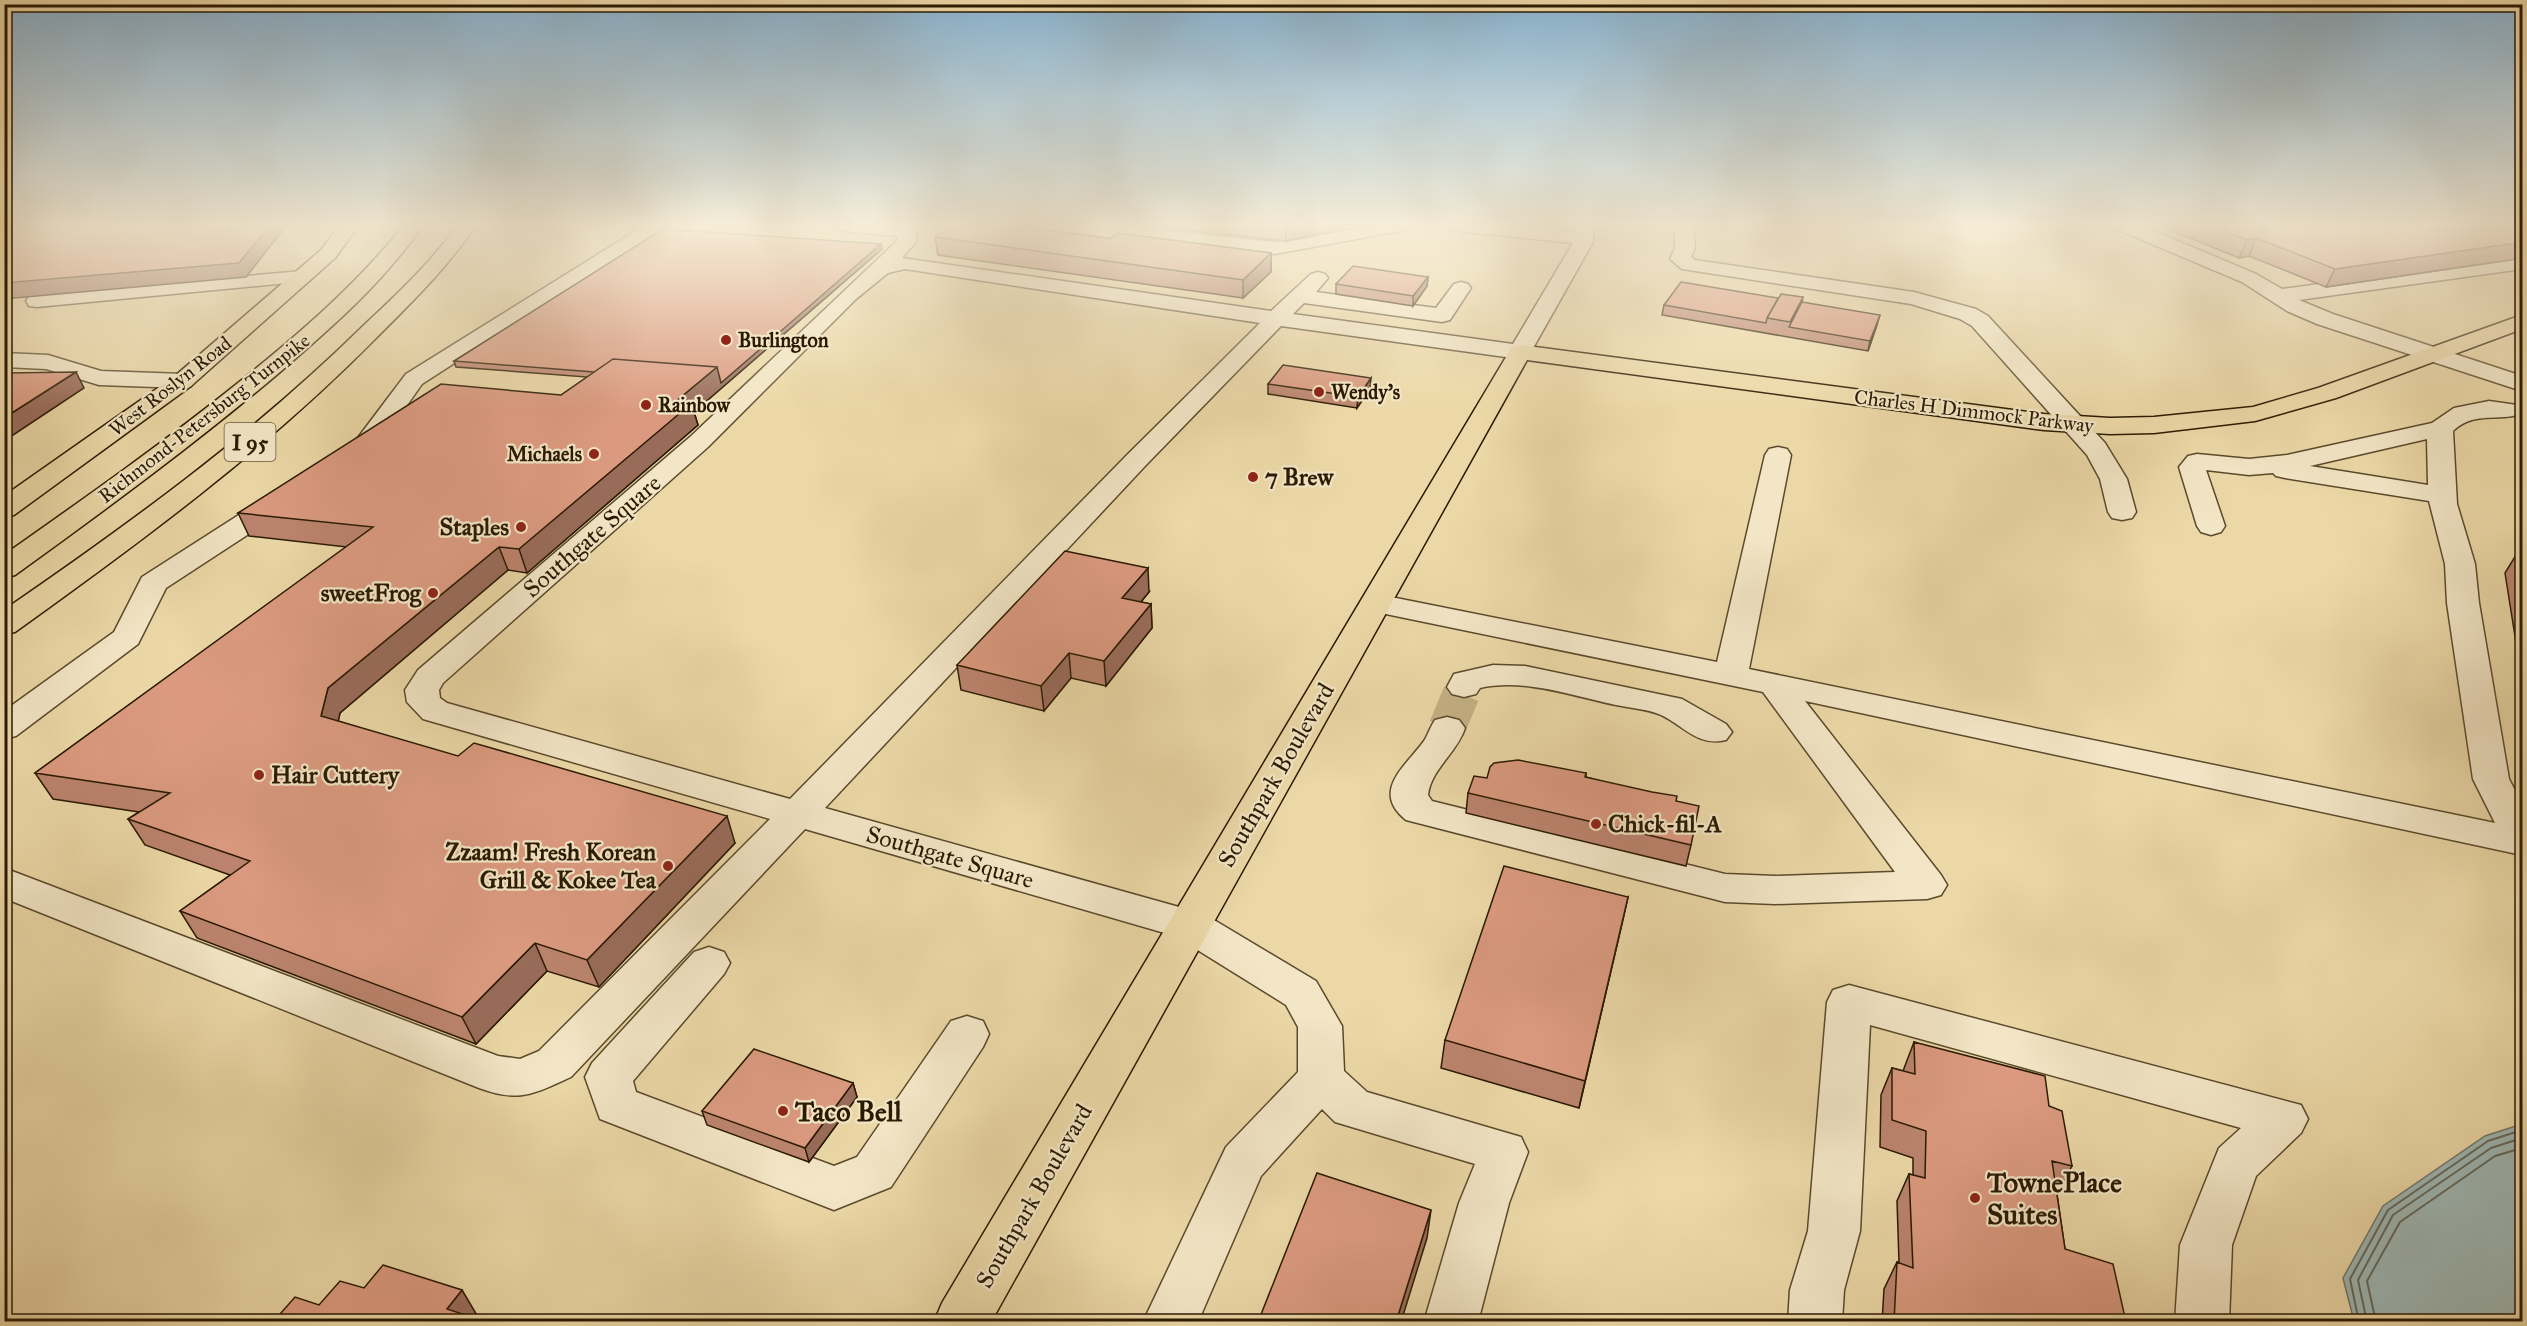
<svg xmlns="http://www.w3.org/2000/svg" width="2527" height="1326" font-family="'IM FELL Great Primer',serif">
	<rect width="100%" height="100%" fill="#ecd8a7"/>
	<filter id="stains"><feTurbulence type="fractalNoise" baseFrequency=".00333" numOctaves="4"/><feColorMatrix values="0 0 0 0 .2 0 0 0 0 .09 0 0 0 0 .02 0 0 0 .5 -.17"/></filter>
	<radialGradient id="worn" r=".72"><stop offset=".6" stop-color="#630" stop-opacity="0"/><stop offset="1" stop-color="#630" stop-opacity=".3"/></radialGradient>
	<path fill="#9eb7b4" stroke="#70786d" stroke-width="1.5" d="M2522,1124V1321H2354L2343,1278L2383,1206L2485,1136Z"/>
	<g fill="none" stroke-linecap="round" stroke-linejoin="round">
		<path stroke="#64685b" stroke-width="2" d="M2359,1322L2350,1279L2388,1210L2488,1141L2522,1130
			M2367,1322L2358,1280L2393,1215L2491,1148L2522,1138
			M2376,1322L2367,1281L2400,1222L2495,1156L2522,1148"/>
		<path stroke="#c5b286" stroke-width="37" stroke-dasharray="37 18" stroke-linecap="butt" d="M1447,728L1464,687"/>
		<defs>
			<path id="minor" d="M645,225H668L422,384L375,451L363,459L354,461L345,459L341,453L357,439L406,374Z
				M833,225L911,227L917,236L916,242L902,258L1271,311L1311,274L1318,272L1325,274L1328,278L1316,292L1436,308L1454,284L1461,282L1468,284L1471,288L1450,320L1442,322L1304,303L1293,314L1513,344L1573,243L1457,231L1450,229L1448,225H1516L1575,231L1576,225H1594L1593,242L1528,357L1520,359L1281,326L1146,465L825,808L1204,914L1316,981L1342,1026L1344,1071L1367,1092L1521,1137L1528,1152L1509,1203L1478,1322H1424L1459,1203L1475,1164L1335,1122L1322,1109L1261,1176L1198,1322H1143L1226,1147L1298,1072V1027L1286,1005L1175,936L805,829L571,1077C533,1094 520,1103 479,1088L4,898V868L498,1056L520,1059L539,1051L770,819L423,719L407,702L405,690L418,670L690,437L897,241V236L842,231L835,229ZM905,269L1260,323L1128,454L790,799L447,703L440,698L439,690L443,683L708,447L856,299L888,273Z
				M1047,225H1114L1275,242L1367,225H1409L1407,229L1400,231L1275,254L1056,231L1049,229Z
				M1675,225H1693L1695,248L1691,257L1695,260L1914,292L1976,309L1988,316L2105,443L2127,479L2136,512L2132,518L2122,520L2112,518L2108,512L2100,479L2087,455L1972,326L1960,319L1911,304L1682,269L1670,259L1675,248Z
				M2114,225H2140L2256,274L2282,289L2522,257V269L2299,300L2333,314L2522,376V391L2317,324L2287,311L2242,282L2116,229Z
				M302,271L309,273L312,277L309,281L37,307L29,306L26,301L29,296L37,295Z
				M4,353L48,355L101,371L183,374L191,376L195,381L191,386L183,388L99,385L46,369L4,367Z
				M2489,401L2517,405L2520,410L2517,415C2493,421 2473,412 2453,431L2457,504L2475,564L2479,603L2509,779L2522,804V855L1805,701L1941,875L1947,885L1941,895L1927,899L1775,904L1725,902L1406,820C1370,791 1406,766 1424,741C1428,735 1430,727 1435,720L1447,717L1459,720L1465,728C1457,753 1431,769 1428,795L1432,801L1725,874L1775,876L1895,872L1763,692L1376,612L1365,610L1360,603L1365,596L1376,594L1717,662L1765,455L1769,449L1778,447L1787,449L1791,455L1749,669L2495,823L2473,779L2447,603L2445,564L2429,501L2285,478L2276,476L2273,473L2249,475L2206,470L2225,526L2221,532L2211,535L2201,532L2197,526L2179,467L2188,456L2197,454L2249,459L2287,455L2432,423L2454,408ZM2427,439L2428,485L2310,466Z
				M280,493L290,495L294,501L290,507L166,588L138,644L16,736L4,739V711L114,632L142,577L270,495Z
				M1493,665L1525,666L1682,699L1726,724L1732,732L1726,740C1698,747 1684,726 1661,715C1648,709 1630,708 1616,705C1573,696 1524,678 1480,688L1476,694L1464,697L1452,694L1447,687L1454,674Z
				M709,947L724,952L730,963L724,974L633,1081L636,1092L834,1166L857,1157L951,1021L967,1016L983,1021L989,1034L983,1047L891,1187L834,1210L600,1119L585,1077L592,1063L694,952Z
				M1849,985L2301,1105L2308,1119L2301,1133L2256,1176L2232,1245L2229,1322H2175L2180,1245L2219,1148L2241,1128L1870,1025L1860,1231L1844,1290L1842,1322H1788L1790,1290L1808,1231L1827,1002L1833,990Z"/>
			<path id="major" d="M340,225H359L335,258L191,386L14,515L4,517V496L175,376L321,250Z
				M2522,315V329L2336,398L2255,421L2154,433L2110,434L2044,430L1527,360L991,1322H934L942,1303L1512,347L1520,345L2044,414L2110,418L2154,417L2253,407L2318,388Z"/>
			<path id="highway" d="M404,225H423C384,282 331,328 280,372C195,444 105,510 15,575L4,578V555C85,498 166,441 243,379C301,332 357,284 404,225Z
				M457,225H476C448,267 412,302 377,337C267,449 142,541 15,632L4,634V610C129,524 252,435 361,328C395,296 430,264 457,225Z"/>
		</defs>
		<use href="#minor" stroke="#5a4a2b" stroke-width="3"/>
		<use href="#major" stroke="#2a1a02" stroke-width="3"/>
		<use href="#highway" stroke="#2a1a02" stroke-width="3"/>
		<use href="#minor" fill="#f3e6c6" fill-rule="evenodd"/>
		<use href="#major" fill="#ecd8a7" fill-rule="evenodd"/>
		<use href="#highway" fill="#ecd8a7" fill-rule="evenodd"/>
	</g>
	<path fill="#bc846e" stroke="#2a1a02" stroke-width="1.5" d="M1142,225H1370L1286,241Z
		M2158,225H2504L2523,231V258L2326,287L2249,256L2239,258Z
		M935,237L1110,239L1271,253V272L1243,298L938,255Z
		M882,249L694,412L698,425L527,573L508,570L340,713L338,721L735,843L599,987L547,971L476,1044L197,938L180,911L230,875L145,845L128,819L139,812L53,799L35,773L347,547L249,536L238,513L561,395L587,377L456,367L454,361Z
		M1428,277L1427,286L1413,306L1336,294V284Z
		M1803,297L1802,302L1877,325L1868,351L1662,315L1664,305Z
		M1268,384L1370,389L1357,408L1268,394Z
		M2516,555L2523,556V687L2505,573Z
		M1149,592L1141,602L1151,604L1152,628L1106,686L1071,678L1044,711L961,690L957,665Z
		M1586,773V777L1676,801L1691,845L1686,866L1466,813L1468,793L1487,778Z
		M1628,897L1579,1108L1441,1068L1445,1040Z
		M1914,1042L2049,1106L2072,1166L2057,1194L2065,1249L2126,1322H1882L1884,1289L1897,1262H1899L1897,1201L1909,1174L1913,1175V1158L1880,1147L1881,1095L1892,1068L1903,1071Z
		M853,1083L857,1097L809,1162L707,1125L702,1111Z"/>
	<path fill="#996c5a" stroke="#2a1a02" stroke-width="1.5" d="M270,225H287L246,277L4,299V283Z
		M1286,225H1370L1286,241Z
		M2256,238L2249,256L2239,258L2247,240Z
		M2523,242V258L2326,287L2335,269Z
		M881,244L882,249L694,412L698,425L527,573L519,549L675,402L717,367Z
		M1271,253V272L1243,298V280Z
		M1428,277L1427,286L1413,306V296Z
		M1880,315L1877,325L1868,351L1870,341Z
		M76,372L84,388L4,441V418Z
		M1371,378L1370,389L1357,408L1358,397Z
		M499,547L508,570L340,713L334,741L321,716L328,688Z
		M1148,568L1149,592L1124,622L1122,598Z
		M1151,604L1152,628L1106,686L1104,661Z
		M1069,653L1071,678L1044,711L1041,686Z
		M727,816L735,843L599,987L587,960Z
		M1628,897L1622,924L1579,1108L1585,1081Z
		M535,943L547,971L476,1044L462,1017Z
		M853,1083L857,1097L809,1162L805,1148Z
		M1431,1210L1427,1238L1401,1322H1396Z
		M462,1290L478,1317L475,1322L447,1309Z"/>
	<path fill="#db9a80" stroke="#2a1a02" stroke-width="1.5" d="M4,225H270L239,263L4,283Z
		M954,225H1006L1110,239L1118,233L1271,253L1243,280L935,237Z
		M2210,225H2504L2523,231V242L2335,269L2256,238L2247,240Z
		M663,229L881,244L721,383L717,367L613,359L594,372L454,361Z
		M1353,266L1428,277L1413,296L1336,284Z
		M1681,282L1778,298L1767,318L1766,323L1664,305Z
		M1781,294L1803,297L1790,322L1767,318Z
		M1802,302L1880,315L1870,341L1789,327Z
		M613,359L717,367L675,402L692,403L519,549L499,547L328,688L321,716L458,756L474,743L727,816L587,960L535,943L462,1017L180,911L250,861L128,819L170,793L35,773L373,527L238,513L441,384L561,395Z
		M1283,365L1371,378L1358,397L1268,384Z
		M76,372L4,418V373Z
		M1065,551L1148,568L1122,598L1151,604L1104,661L1069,653L1041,686L957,665Z
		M2516,555L2523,556V591Z
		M1518,760L1586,773L1585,777L1652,792L1677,796L1676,801L1699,806L1691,845L1468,793L1474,776L1487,778L1490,767L1494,763Z
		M1504,866L1628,897L1585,1081L1445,1040Z
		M1914,1042L2045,1076L2049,1106L2062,1111L2072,1166L2052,1161L2065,1249L2113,1264L2126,1322H1894L1897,1262L1913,1268L1909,1174L1925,1178L1926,1131L1892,1120V1068L1915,1074Z
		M754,1049L853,1083L805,1148L702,1111Z
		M1317,1173L1431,1210L1396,1322H1258Z
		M383,1265L462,1290L447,1309L486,1322H273L295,1297L319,1305L340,1281L364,1288Z"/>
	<linearGradient id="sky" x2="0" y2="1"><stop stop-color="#8ab5d3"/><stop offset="0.55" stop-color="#f6edd7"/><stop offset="1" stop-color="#f6edd7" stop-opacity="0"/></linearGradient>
	<rect width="2527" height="411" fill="url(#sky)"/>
	<g fill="#8f2418" stroke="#f3e6c6" stroke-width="2">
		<circle cx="726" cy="340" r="6"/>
		<circle cx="1319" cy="392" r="6"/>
		<circle cx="646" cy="405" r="6"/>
		<circle cx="594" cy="454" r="6"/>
		<circle cx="1253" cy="477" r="6"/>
		<circle cx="521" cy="527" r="6"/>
		<circle cx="433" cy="593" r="6"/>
		<circle cx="259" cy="775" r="6"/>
		<circle cx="1596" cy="824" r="6"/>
		<circle cx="668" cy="866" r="6"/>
		<circle cx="783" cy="1111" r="6"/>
		<circle cx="1975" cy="1198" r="6"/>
	</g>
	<g text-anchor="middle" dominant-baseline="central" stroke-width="4.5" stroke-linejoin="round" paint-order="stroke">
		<g font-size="20" font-weight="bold" fill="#2a1a02" stroke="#f3e6c6" text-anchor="start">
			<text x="738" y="340">Burlington</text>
			<text x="1331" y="392">Wendy's</text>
			<text x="658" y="405">Rainbow</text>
			<text x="582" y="454" text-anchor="end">Michaels</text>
		</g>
		<g font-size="20" fill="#2a1a02" stroke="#f3e6c6">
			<text transform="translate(170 386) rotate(-38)">West Roslyn Road</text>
			<text transform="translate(1974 411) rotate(7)">Charles H Dimmock Parkway</text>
			<text transform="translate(204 418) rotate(-38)">Richmond-Petersburg Turnpike</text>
		</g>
		<rect fill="#f3e6c6" stroke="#66573d" stroke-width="1.5" x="224.5" y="423" width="51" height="38" rx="4.5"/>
		<g font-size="22" font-weight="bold" fill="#2a1a02">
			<text x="250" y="442">I 95</text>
		</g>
		<g font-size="24" font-weight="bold" fill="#2a1a02" stroke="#f3e6c6" text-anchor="start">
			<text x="1265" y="477">7 Brew</text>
			<text x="509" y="527" text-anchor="end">Staples</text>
			<text x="421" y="593" text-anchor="end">sweetFrog</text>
			<text x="271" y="775">Hair Cuttery</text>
			<text x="1608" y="824">Chick-fil-A</text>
			<text x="656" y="852" text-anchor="end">Zzaam! Fresh Korean<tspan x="656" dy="28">Grill &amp; Kokee Tea</tspan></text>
		</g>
		<g font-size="24" fill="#2a1a02" stroke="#f3e6c6">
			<text transform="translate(592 536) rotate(-41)">Southgate Square</text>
			<text transform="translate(1276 775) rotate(-60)">Southpark Boulevard</text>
			<text transform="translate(950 857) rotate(16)">Southgate Square</text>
			<text transform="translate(1034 1196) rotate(-60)">Southpark Boulevard</text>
		</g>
		<g font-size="28" font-weight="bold" fill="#2a1a02" stroke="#f3e6c6" text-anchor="start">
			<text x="795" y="1111">Taco Bell</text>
			<text x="1987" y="1182">TownePlace<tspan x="1987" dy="32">Suites</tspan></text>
		</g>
	</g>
	<rect width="2527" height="1326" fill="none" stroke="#ecd8a7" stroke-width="24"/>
	<rect x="6" y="6" width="2515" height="1314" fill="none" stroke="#2a1a02" stroke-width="3"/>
	<rect x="12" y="12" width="2503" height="1302" fill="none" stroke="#2a1a02" stroke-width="1.5"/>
	<rect width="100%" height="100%" filter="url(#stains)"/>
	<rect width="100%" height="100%" fill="url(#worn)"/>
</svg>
